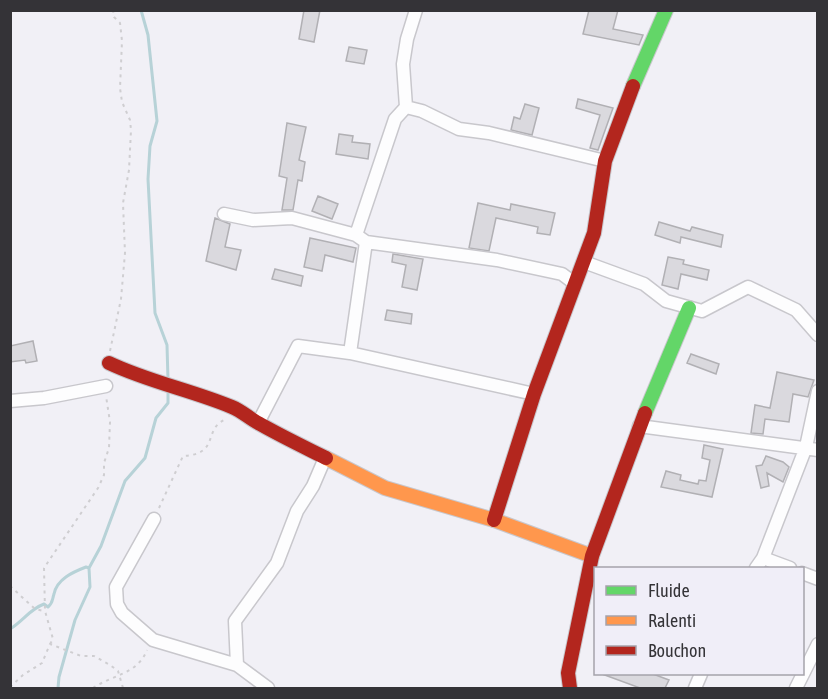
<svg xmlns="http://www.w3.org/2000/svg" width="828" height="699" font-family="'Asap Condensed',sans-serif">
	<rect width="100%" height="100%" fill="#f1f0f6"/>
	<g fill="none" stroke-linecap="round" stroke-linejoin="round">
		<path stroke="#b7d2d7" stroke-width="3" d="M141,10L148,35L157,121L150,146L148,179L155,313L167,345L168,380
			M10,629C23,621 30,609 44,604L48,607C53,603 52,600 54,594C57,579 73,572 86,567L89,568
			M58,688L59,677L75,620L90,587L89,568L101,546L125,481L145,458L156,418L168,403V393"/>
	</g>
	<path fill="#dad9de" stroke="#b1b0b4" stroke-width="1.5" d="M304,10H320L314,42L299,39Z
		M589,10H618L613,29L643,35L639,45L583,34Z
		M349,47L367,50L364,64L346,61Z
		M578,99L613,108L598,150L590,148L600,115L576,108Z
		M525,104L539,108L532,135L511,130L514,117L520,119Z
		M287,123L306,127L299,160L305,162L302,181L298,180L293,210H282L287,178L279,176Z
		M339,134L353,136L352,142L370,144L368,159L336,154Z
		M318,196L338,204L332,219L312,211Z
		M478,203L510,210L511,204L555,213L550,235L537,233L538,227L496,218L489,251L469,248Z
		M215,218L230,224L225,247L241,250L236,270L206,261Z
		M659,222L690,231L692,227L723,235L721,247L681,237L680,243L655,235Z
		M310,238L356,248L353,262L325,255L322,271L304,267Z
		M393,254L423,259L417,290L402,287L406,265L392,262Z
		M668,257L684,260L683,264L709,270L707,280L681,274L678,289L662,285Z
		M275,269L303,276L301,286L272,279Z
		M387,310L412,314L411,324L385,320Z
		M33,341L37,361L26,363L25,360L10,362V346Z
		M691,354L719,364L716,374L687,363Z
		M777,372L814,380L808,397L793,394L789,422L765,419L763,434L751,433L755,405L770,408Z
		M704,445L723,449L712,497L661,487L666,471L681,475L680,480L698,484L699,480L706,481L710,460L702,458Z
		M766,456L783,462L789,467L783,482L767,473L769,486L761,488L756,466L762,465Z
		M602,674H653L669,680L665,688H640Z"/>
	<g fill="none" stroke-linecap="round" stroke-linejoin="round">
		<defs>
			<path id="street" d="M406,107L422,111L459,129L489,133L605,161
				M224,214L253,220L292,218L356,235L366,242L497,260L562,274L574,283
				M356,235L395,119L406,107L403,64L407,39L416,10
				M584,262L644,284L666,301L702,311L748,287L796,310L818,335
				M350,353L366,242
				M10,401L44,398L106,386
				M258,423L298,346L350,353L534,394
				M639,426L818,450
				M154,519L116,587L117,604L122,613L153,640L237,665
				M763,558L790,568
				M756,568L763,558L806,447L818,391
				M802,573L818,579
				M268,688L237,665L235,621L277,563L297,511L313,486L325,458
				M695,688L701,674
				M796,688L818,644"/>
			<path id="fast" d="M633,86L666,10
				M645,413L689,308"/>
			<path id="slow" d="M326,458L385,488L494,520L592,556"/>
			<path id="jam" d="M109,363C149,382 191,390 232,407C242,411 250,419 260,424C281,436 304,447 326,458
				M494,520L534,394L594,233L605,161L633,86
				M570,688L568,673L592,556L645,413"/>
		</defs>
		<use href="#street" stroke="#c8c7cc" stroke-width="15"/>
		<use href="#fast" stroke="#c8c7cc" stroke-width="16"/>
		<use href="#slow" stroke="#c8c7cc" stroke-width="16"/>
		<use href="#jam" stroke="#c8c7cc" stroke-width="16"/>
		<path stroke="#cfced1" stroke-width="2" stroke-dasharray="3 4.5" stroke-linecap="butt" d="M110,351L121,299L125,253L123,203L129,170L131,130L130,120L122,102L120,88L122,41L120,23L114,17L113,10
			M159,508L183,456C221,454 202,429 226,419
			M10,586L35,609L44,611
			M50,644L53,639L45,611L44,568L98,488L104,475V463L109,448L110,422L106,396
			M10,687L23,675L42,663L50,644L81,656H94L110,665L118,671L123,688
			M93,688C112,675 138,674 147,650"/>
		<use href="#street" stroke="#fdfdfe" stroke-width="12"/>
		<use href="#fast" stroke="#63d668" stroke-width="14"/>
		<use href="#slow" stroke="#ff974d" stroke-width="14"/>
		<use href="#jam" stroke="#b3261e" stroke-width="14"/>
	</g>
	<rect width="828" height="699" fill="none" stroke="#343337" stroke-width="24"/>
	<rect x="594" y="567" width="210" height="108" fill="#f0eef8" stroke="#a5a3ab" stroke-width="1.5"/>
	<rect x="606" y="586" width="30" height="9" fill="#63d668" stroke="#a5a3ab" stroke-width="1.5"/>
	<text x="648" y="597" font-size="18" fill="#343337">Fluide</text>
	<rect x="606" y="616" width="30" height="9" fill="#ff974d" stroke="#a5a3ab" stroke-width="1.5"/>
	<text x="648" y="627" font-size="18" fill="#343337">Ralenti</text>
	<rect x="606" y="646" width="30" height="9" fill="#b3261e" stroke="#a5a3ab" stroke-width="1.5"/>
	<text x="648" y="657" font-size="18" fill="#343337">Bouchon</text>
</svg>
